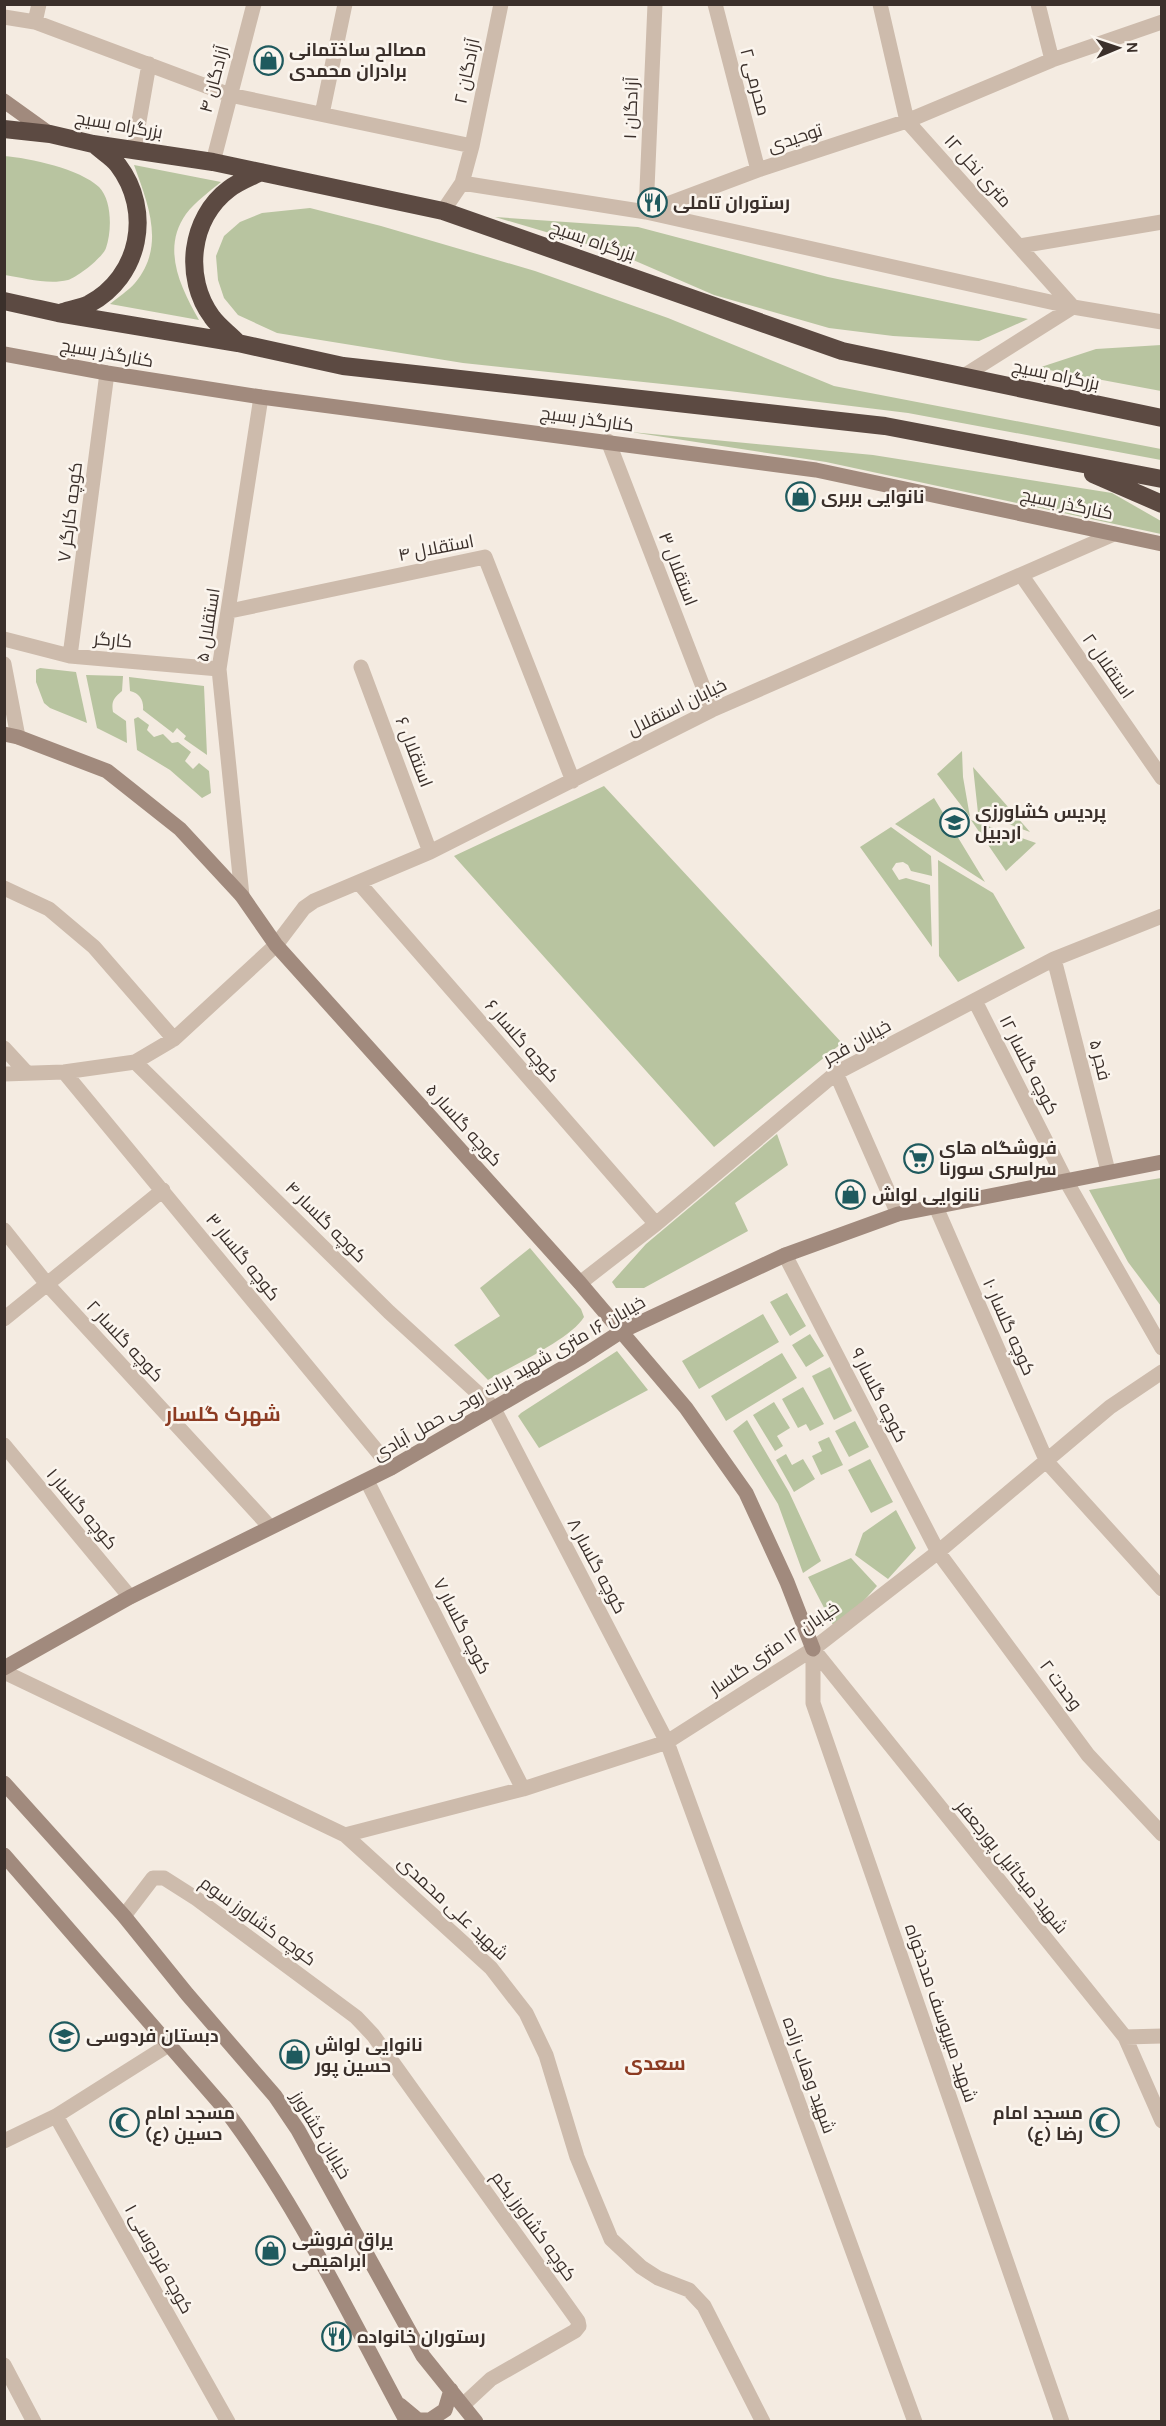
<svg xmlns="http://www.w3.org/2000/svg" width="1166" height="2426" font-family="Karla,Cairo,sans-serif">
	<rect width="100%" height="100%" fill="#f4ebe1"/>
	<path fill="#b8c4a0" d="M4,156C30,158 80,169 99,187C112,200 112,231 106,248C103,257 78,277 68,280C48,285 24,278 5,275Z
		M134,165L221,182C210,191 195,202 186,214C161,249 181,288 199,320L110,304C118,297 128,291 135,283C166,246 148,204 134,165Z
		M310,208L381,226L535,271L668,318L834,386L1161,449V460L908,413L729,391L463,363L277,333L238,315L224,298L218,280L216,256L224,236L240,222L262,213Z
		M495,217L638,227L828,277L1028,319L979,341L893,336L829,328L714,295L617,253Z
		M1161,345V391L1038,368L1096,349Z
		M631,432L873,455L1112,493L1161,521V534L826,462Z
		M40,668L76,672L87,723L50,708L44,703L36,682V670Z
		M86,675L123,676L122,691C114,698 111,701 113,712L126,721L127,743L97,728Z
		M129,677L204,686L207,755L184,739L186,736L177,728L173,733L143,710C144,701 140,693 130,691Z
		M138,717L149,725L147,730L154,737L163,734L172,743L178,742L191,752L185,761L193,769L199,763L209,771L211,793L202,798L170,770L137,750L134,719Z
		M962,751L963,777L970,817L937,774Z
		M973,767L1030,832L978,813Z
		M604,786L842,1043L714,1147L454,856Z
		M934,798L985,882L895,824Z
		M971,820L1036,843L1006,871Z
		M891,827L931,856L932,876L911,871L908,865L903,862L896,863L892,869L899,880L906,878L930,885L932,947L860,847Z
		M938,860L993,893L1025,948L958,982L939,956Z
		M777,1134L788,1165L735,1203L748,1231L644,1288H616L612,1282L646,1244Z
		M1161,1178H1162L1161,1306L1128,1262L1089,1190Z
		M530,1248L581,1309L584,1317C571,1339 512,1366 488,1380L454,1345L500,1316L480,1288Z
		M787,1293L806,1326L790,1336L770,1302Z
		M763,1314L779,1342L699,1389L682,1361Z
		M810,1334L824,1356L806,1367L792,1345Z
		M617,1351L648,1390L539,1448L518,1416L521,1413Z
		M782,1353L797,1378L726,1421L711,1396Z
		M830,1367L852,1411L834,1420L812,1376Z
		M803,1387L824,1424L810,1431L806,1424L798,1428L782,1399Z
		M774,1402L790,1428L777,1436L783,1446L775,1451L753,1415Z
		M747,1420L789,1492L821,1561L803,1573L778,1504L733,1431Z
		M855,1421L869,1447L849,1457L835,1431Z
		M829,1437L843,1465L821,1475L812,1456L822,1451L818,1442Z
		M786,1454L792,1465L803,1459L815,1479L794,1492L776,1460Z
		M870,1459L893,1502L871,1513L848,1470Z
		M896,1510L916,1548L888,1579L855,1555L863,1533Z
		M851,1558L877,1586L860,1605L833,1625L808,1577Z"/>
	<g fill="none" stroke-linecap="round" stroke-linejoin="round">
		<path stroke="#cdbbac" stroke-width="15" d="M655,4L646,212L1073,307L1162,322
			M715,4L758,170
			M880,4L907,121L1073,307
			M1038,4L1052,60
			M4,17L35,22L230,95L472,146L462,183
			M35,22L39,4
			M322,114L345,4
			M472,146L501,4
			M134,150L149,64
			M213,162L254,4
			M443,211L462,183L646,212L758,170L907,121L1052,60L1162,22
			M1020,246L1162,222
			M962,377L1073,307
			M608,441L712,710
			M1022,576L1162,778
			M230,611L485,557L573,781
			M4,639L70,656L219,669
			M70,656L107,373
			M4,664L18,737
			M361,667L430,852
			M359,883L656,1224
			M4,888L49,909L94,947L174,1039
			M242,896L219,669L261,397
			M1054,959L1108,1171
			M975,1001L1065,1179L1162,1348
			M4,1048L27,1073
			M135,1062L389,1312L493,1407L667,1742L915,2422
			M64,1072L391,1468
			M836,1073L898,1214
			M4,1074L64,1072L135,1062L174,1039L276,945L304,908L314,901L430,852L712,710L1114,534
			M936,1207L1047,1462L1162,1589
			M4,1230L47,1284L270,1527
			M785,1255L938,1552L1088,1755L1162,1834
			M580,1283L656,1224L836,1073L1054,959L1162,916
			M4,1319L163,1190
			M4,1445L130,1597
			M367,1481L523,1789
			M813,1649V1703L1062,2422
			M813,1649L1125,2037L1162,2121
			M4,1672L345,1835L491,1968L526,2013L546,2055L577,2157L611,2239L641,2267L658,2278L689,2290L704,2306L763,2422
			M345,1835L523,1789L667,1742L813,1649L938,1552L1110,1407L1162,1372
			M124,1916L153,1878H164L197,1899L356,2017L373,2035L578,2321L579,2326L575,2331L491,2379L463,2405
			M1125,2037L1162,2036
			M56,2116L228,2422
			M4,2141L56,2116L170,2044
			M4,2365L34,2422"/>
		<path stroke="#a18a7d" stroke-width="15" d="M4,101L50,134
			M4,354L107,373L261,397L816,470L1162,544
			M4,734L18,737L107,771L131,790L180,829L242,896L276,945L580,1283L686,1408L746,1493L787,1582L813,1649
			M4,1668L130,1597L391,1468L582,1357L622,1331L785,1255L898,1214L1162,1162
			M4,1783L124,1916L187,1994L275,2096L298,2130L423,2356L476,2422
			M4,1855L224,2108C297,2204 349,2315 407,2422
			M400,2405L418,2420H430L445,2410L451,2390"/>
		<path stroke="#5c4a42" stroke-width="18" d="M4,129L50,134L93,144L213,162L443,211L842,351L1162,418
			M4,301L58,313L238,343L343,366L885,426L1162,479
			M63,312C71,309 81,308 89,304C140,277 153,211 118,165C112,157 101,151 94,144
			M238,343C230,334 219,327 212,317C183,278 190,218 229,189C238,182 251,177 261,172
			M1093,474L1162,504"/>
	</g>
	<defs>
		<symbol id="shop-ring" viewBox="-11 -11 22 22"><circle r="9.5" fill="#fbf5ee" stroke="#1f5a5e" stroke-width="1.5"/><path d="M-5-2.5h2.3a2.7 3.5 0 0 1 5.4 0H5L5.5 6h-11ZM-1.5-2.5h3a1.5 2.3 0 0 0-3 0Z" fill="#1f5a5e"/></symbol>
		<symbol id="restaurant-ring" viewBox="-11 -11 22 22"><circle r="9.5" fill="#fbf5ee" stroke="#1f5a5e" stroke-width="1.5"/><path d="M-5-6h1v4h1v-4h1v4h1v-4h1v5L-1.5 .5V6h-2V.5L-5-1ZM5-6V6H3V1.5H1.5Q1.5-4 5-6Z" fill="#1f5a5e"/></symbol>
		<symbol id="school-ring" viewBox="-11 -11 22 22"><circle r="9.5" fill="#fbf5ee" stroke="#1f5a5e" stroke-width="1.5"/><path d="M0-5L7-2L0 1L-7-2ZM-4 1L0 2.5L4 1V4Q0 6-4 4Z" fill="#1f5a5e"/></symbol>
		<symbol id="supermarket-ring" viewBox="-11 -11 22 22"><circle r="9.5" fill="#fbf5ee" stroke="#1f5a5e" stroke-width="1.5"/><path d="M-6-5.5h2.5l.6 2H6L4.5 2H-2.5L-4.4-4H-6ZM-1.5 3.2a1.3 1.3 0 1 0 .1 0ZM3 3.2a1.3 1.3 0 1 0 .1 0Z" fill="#1f5a5e"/></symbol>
		<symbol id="mosque-ring" viewBox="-11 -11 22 22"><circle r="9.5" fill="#fbf5ee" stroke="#1f5a5e" stroke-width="1.5"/><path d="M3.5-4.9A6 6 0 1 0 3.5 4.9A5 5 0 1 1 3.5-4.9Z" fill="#1f5a5e"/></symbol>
	</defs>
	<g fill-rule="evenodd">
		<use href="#shop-ring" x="252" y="44" width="33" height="33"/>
		<use href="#restaurant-ring" x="636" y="186" width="33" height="33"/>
		<use href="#shop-ring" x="784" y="480" width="33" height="33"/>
		<use href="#school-ring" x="938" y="806" width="33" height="33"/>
		<use href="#supermarket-ring" x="902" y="1142" width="33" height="33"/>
		<use href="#shop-ring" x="834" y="1178" width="33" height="33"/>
		<use href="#school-ring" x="48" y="2020" width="33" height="33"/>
		<use href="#shop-ring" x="278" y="2038" width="33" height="33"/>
		<use href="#mosque-ring" x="108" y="2106" width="33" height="33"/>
		<use href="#mosque-ring" x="1088" y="2106" width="33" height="33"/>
		<use href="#shop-ring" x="254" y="2234" width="33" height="33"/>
		<use href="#restaurant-ring" x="320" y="2320" width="33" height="33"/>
	</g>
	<g text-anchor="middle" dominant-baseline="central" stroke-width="5" stroke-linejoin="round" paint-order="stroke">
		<g font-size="18" font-weight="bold" fill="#3b302b" stroke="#fbf5ee" text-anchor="start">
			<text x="289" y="50">مصالح ساختمانی<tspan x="289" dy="21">برادران محمدی</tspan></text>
			<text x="673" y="203">رستوران تاملی</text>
			<text x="821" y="497">نانوایی بربری</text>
			<text x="975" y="812">پردیس کشاورزی<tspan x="975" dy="21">اردبیل</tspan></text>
			<text x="939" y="1148">فروشگاه های<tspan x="939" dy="21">سراسری سورنا</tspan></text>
			<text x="872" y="1195">نانوایی لواش</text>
			<text x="86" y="2036">دبستان فردوسی</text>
			<text x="315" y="2045">نانوایی لواش<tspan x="315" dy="21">حسین پور</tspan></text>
			<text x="145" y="2113">مسجد امام<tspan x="145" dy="21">حسین (ع)</tspan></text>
			<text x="1083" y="2113" text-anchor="end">مسجد امام<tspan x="1083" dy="21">رضا (ع)</tspan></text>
			<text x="292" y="2240">یراق فروشی<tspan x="292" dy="21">ابراهیمی</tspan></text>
			<text x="357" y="2337">رستوران خانواده</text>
		</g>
		<g font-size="18" fill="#3b302b" stroke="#fbf5ee">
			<text transform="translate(467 71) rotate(-78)">آزادگان ۲</text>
			<text transform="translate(214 79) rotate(-75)">آزادگان ۴</text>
			<text transform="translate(755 82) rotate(75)">محرمی ۲</text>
			<text transform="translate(631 108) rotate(-88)">آزادگان ۱</text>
			<text transform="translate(119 125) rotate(10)">بزرگراه بسیج</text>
			<text transform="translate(795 138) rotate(-18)">توحیدی</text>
			<text transform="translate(978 171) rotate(48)">۱۲ متری نخل</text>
			<text transform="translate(593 241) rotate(19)">بزرگراه بسیج</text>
			<text transform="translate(107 353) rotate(10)">کنارگذر بسیج</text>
			<text transform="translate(1056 375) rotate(12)">بزرگراه بسیج</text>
			<text transform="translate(587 419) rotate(8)">کنارگذر بسیج</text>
			<text transform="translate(1067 504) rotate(12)">کنارگذر بسیج</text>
			<text transform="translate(70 512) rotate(-83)">کوچه کارگر ۷</text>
			<text transform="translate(436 548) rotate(-11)">استقلال ۴</text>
			<text transform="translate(678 569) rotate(69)">استقلال ۳</text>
			<text transform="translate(208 625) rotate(-81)">استقلال ۵</text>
			<text transform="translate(113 640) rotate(5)">کارگر</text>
			<text transform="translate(1108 666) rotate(55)">استقلال ۲</text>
			<text transform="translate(677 707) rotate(-26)">خیابان استقلال</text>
			<text transform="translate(414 752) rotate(69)">استقلال ۶</text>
			<text transform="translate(522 1041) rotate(49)">کوچه گلسار ۶</text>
			<text transform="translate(857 1042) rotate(-29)">خیابان فجر</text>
			<text transform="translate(1100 1060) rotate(76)">فجر ۵</text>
			<text transform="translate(1029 1065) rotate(63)">کوچه گلسار ۱۲</text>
			<text transform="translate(464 1125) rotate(48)">کوچه گلسار ۵</text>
			<text transform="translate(326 1222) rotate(45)">کوچه گلسار ۴</text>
			<text transform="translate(243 1257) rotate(51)">کوچه گلسار ۳</text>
			<text transform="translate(1009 1327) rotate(66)">کوچه گلسار ۱۰</text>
			<text transform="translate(125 1341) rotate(47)">کوچه گلسار ۲</text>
			<text transform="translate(509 1378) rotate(-30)">خیابان ۱۶ متری شهید برات روحی حمل آبادی</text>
			<text transform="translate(879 1395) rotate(63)">کوچه گلسار ۹</text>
			<text transform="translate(82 1509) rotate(50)">کوچه گلسار ۱</text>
			<text transform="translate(597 1566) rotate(62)">کوچه گلسار ۸</text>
			<text transform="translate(462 1626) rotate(63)">کوچه گلسار ۷</text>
			<text transform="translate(774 1648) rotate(-34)">خیابان ۱۲ متری گلسار</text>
			<text transform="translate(1061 1685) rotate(53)">وحدت ۲</text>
			<text transform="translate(1012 1867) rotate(51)">شهید میکائیل پورجعفر</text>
			<text transform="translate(453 1908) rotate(43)">شهید علی محمدی</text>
			<text transform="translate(258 1921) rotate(36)">کوچه کشاورز سوم</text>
			<text transform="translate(941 2013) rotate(71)">شهید میریوسف مددخواه</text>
			<text transform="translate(809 2075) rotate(70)">شهید وهاب زاده</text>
			<text transform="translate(321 2135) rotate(59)">خیابان کشاورز</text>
			<text transform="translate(534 2226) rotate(54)">کوچه کشاورز یکم</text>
			<text transform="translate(159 2259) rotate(61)">کوچه فردوسی ۱</text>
		</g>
		<g font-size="20" font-weight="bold" fill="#8c3b22" stroke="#fbf5ee">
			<text x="223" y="1414">شهرک گلسار</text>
			<text x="655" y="2063">سعدی</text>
		</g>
	</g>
	<rect width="1166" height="2426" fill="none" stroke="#3b302b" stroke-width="12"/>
	<g transform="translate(1118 48) rotate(88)" stroke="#fbf5ee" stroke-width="4.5" paint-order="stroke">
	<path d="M0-4.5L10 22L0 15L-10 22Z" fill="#3b302b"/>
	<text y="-9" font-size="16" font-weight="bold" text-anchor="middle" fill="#3b302b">N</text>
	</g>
</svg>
